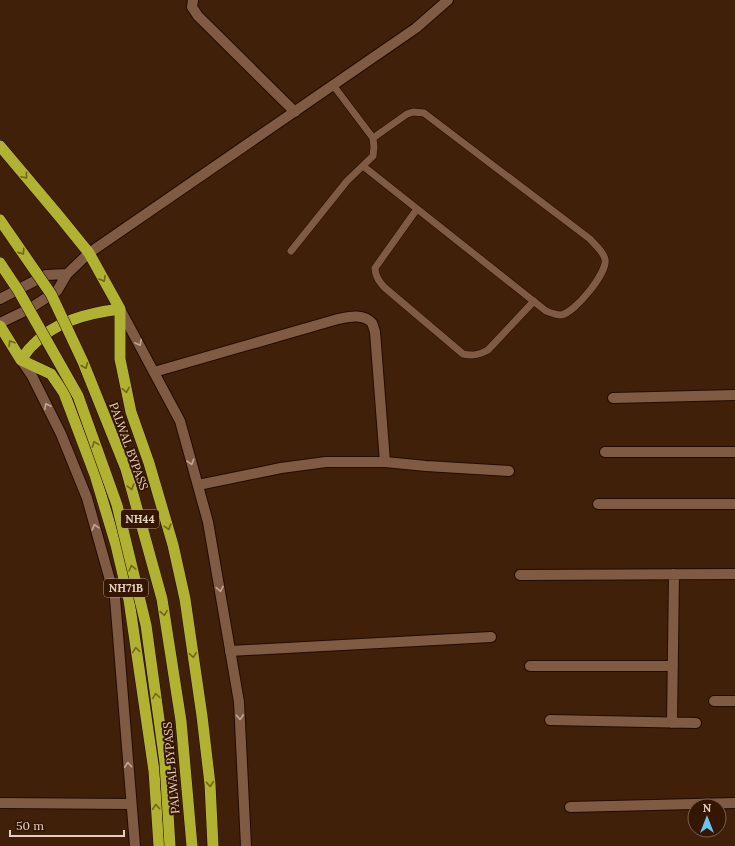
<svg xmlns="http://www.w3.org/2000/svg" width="735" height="846" font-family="Lora,serif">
	<rect width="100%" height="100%" fill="#402009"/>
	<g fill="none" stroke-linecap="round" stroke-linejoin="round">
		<defs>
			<path id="service" d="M363,166L546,311C551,313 556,315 561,315C575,313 608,272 605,259C603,251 595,245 590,239L424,113L413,112L407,114L373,138
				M417,209L375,268C375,276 379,281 384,287L463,354C473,356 479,355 488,350L534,301
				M291,251L347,181L373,156L374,147L373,138L333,85"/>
			<path id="minor" d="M193,0L192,7L198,16L295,112
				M154,372L338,319C348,317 363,313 372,323C373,325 374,329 375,332L385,462
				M613,398L735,395
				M605,452H735
				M198,485L281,468L326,462H385L426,466L509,471
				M598,504H735
				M520,575L735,574
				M230,651L491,637
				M530,666H673
				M714,701H735
				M550,720L696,723
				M672,723L674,574
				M0,803L131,804
				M570,807L735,803"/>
			<path id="tertiary" d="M0,299L46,275L67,274
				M120,309L180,421L208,522L239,702L246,846
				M0,323L29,309L57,291L67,274L89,253L416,28L448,0
				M21,360L32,376L61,434L87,498L115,598L135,846"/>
			<path id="trunk" d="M0,146L59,216L89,253L120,309V359L131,412L149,463L173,545L185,599L202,716L210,784L213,846
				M0,326L21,360L51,374L64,393L95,475L116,545L129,600L154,771L159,846
				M21,360C25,355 28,349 33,345C55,321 89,313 120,309"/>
		</defs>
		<use href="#service" stroke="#220b00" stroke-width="8"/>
		<use href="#minor" stroke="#220b00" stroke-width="12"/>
		<use href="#tertiary" stroke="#220b00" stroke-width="12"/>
		<use href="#trunk" stroke="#220b00" stroke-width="12"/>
		<use href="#service" stroke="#805b44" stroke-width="7"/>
		<use href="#minor" stroke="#805b44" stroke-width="10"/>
		<use href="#tertiary" stroke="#805b44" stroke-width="10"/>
		<use href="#trunk" stroke="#b1b231" stroke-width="11"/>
		<defs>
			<path id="trunk-bridge" d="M0,220L51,294L83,362L126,469L162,599L181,721L192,846
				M0,263L18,290L78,396L117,505L146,625L165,763L170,846"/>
		</defs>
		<use href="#trunk-bridge" stroke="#220b00" stroke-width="12" stroke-linecap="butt"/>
		<use href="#trunk-bridge" stroke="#b1b231" stroke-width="11"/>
	</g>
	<defs><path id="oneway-chevron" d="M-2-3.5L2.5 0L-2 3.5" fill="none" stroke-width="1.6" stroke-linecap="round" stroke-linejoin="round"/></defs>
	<g stroke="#736419">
		<use href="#oneway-chevron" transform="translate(25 176) rotate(50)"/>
		<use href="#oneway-chevron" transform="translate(22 252) rotate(55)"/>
		<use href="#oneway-chevron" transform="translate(103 279) rotate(61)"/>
		<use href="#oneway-chevron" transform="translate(11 343) rotate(-122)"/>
		<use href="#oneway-chevron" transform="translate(85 366) rotate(67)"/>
		<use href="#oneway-chevron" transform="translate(126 390) rotate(79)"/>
		<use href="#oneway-chevron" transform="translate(95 444) rotate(-110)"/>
		<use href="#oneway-chevron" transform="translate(131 487) rotate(74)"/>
		<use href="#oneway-chevron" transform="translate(168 527) rotate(73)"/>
		<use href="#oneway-chevron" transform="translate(132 568) rotate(-104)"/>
		<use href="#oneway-chevron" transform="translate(164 613) rotate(81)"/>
		<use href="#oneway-chevron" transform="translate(136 650) rotate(-98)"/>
		<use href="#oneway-chevron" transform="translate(193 655) rotate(82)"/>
		<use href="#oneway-chevron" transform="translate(156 696) rotate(-98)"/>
		<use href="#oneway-chevron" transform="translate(210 784) rotate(85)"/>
		<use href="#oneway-chevron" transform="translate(156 807) rotate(-94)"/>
	</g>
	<g stroke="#c2a696">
		<use href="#oneway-chevron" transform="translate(139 343) rotate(62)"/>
		<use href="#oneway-chevron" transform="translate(47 406) rotate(-117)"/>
		<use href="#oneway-chevron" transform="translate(191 462) rotate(74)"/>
		<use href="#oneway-chevron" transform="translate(95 527) rotate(-106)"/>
		<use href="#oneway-chevron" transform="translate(220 589) rotate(80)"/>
		<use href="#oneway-chevron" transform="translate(240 717) rotate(87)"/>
		<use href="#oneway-chevron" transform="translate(128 765) rotate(-95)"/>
	</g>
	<g text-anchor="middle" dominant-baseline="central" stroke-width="4" stroke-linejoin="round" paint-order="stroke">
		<g fill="#351701" stroke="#b09888" stroke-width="1">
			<rect x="121" y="510" width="38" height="18" rx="3"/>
			<rect x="104" y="579" width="44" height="18" rx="3"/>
		</g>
		<g font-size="11" font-weight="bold" fill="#e5cfc2">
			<text x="140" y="519">NH44</text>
			<text x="126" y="588">NH71B</text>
		</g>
		<g font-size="12" fill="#e5cfc2" stroke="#351701">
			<text transform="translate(129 446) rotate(70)">PALWAL BYPASS</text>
			<text transform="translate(171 768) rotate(-95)">PALWAL BYPASS</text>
		</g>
	</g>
	<g transform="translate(707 818)"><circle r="19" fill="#351701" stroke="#7b614e"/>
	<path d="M0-3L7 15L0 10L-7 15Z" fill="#6ac3f1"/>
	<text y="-6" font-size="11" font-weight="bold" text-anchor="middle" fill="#e5cfc2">N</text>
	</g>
	<path d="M10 830v6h114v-6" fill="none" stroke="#e5cfc2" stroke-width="2"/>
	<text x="16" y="830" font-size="12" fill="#e5cfc2" stroke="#351701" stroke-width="3" paint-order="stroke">50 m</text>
</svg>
